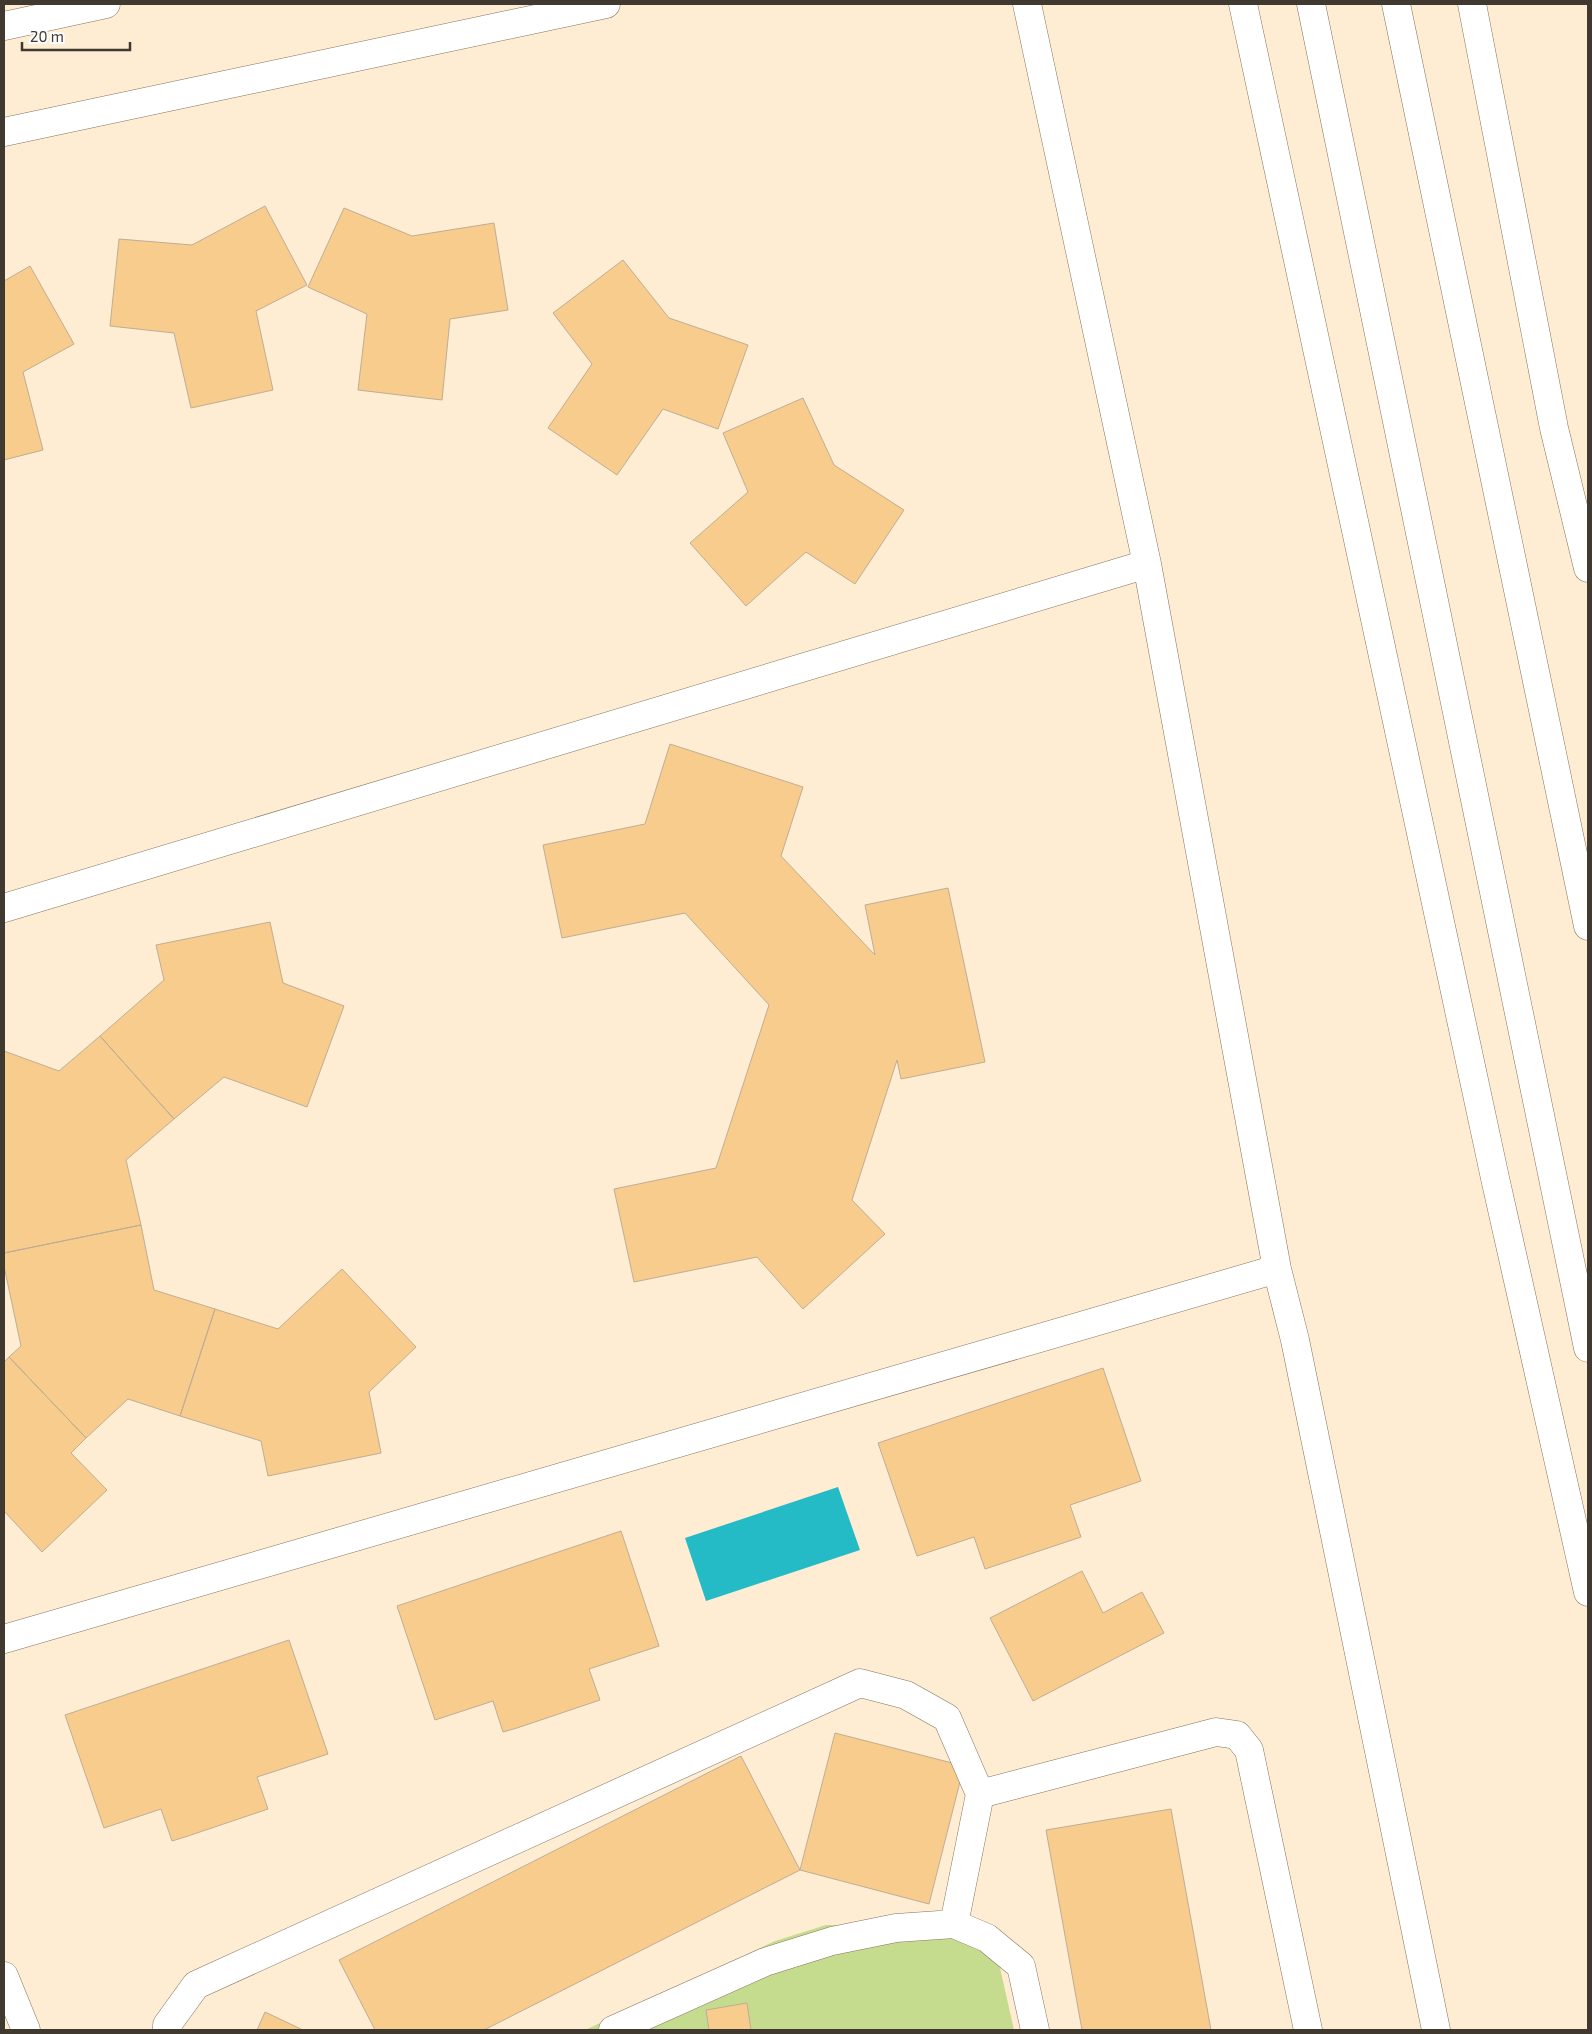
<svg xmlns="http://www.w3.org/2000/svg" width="1592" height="2034" font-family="'Exo 2',sans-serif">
	<rect width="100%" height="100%" fill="#feecd3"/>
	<path fill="#c5dc8e" d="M826,1925H917L967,1937L998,1959L1014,2030H585L775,1941Z"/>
	<path fill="#24bbc6" d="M838,1487L860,1550L706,1601L685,1538Z"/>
	<path fill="#f7cc8d" stroke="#bfad95" d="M265,206L307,285L256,311L273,390L191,408L174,333L110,326L119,239L192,245Z
		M344,208L412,236L494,223L508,310L450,319L442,400L358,390L367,314L308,287Z
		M623,260L669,318L748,345L718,429L663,409L617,475L548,428L592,364L553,313Z
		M30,266L74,344L23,372L43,450L4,460V281Z
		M803,398L834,465L904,510L855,584L806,552L746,606L690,543L748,492L723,433Z
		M670,744L803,787L781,856L875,955L865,905L948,888L985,1062L901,1079L897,1060L852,1200L885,1234L803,1309L757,1257L634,1282L614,1189L716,1168L769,1005L685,913L562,938L543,845L645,824Z
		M270,922L283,983L344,1006L307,1107L224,1077L174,1119L100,1036L164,980L156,945Z
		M100,1036L174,1119L126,1160L141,1225L4,1253V1051L59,1071Z
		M141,1225L154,1290L215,1309L180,1416L128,1399L86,1438L9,1357L21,1346L4,1266V1253Z
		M342,1269L416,1347L369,1392L381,1453L268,1476L261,1441L180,1416L215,1309L278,1329Z
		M9,1357L86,1438L71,1453L107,1490L42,1552L4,1511V1362Z
		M1103,1368L1141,1481L1070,1505L1081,1537L985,1569L974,1537L917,1556L878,1443Z
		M621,1531L659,1646L589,1669L600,1700L517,1728L503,1732L493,1701L435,1720L397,1606Z
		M1082,1571L1103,1613L1142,1592L1164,1633L1033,1701L990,1618Z
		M289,1640L328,1754L257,1777L268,1809L185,1837L172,1841L161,1809L104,1828L65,1715Z
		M835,1733L964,1766L929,1904L800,1870Z
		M741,1756L800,1870L484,2030H375L339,1960Z
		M1171,1809L1211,2030H1082L1046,1830Z
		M747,2003L751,2030H709L706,2010Z
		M265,2012L303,2030H257Z"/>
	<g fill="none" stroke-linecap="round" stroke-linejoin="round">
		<defs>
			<path id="minor" d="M1027,4L1147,564L1277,1269L1295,1340L1436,2030
				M1243,4L1495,1178L1588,1592
				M1472,4L1554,428L1588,568
				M4,26L106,4
				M4,132L606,4
				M4,908L1147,564
				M4,1639L1277,1269
				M954,1924L980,1794
				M4,1976L26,2030
				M167,2030V2025L196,1985L860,1683L906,1695L947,1718L980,1794L1216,1732L1237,1735L1249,1750L1308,2030
				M613,2030L765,1962L832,1941L896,1928L954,1924L987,1938L1021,1966L1035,2030"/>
			<path id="major" d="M1311,4L1588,1348
				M1396,4L1588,926"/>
		</defs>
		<use href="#minor" stroke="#84745d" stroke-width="29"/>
		<use href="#major" stroke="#84745d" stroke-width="29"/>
		<use href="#minor" stroke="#fff" stroke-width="28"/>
		<use href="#major" stroke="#fff" stroke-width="28"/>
	</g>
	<rect width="1592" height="2034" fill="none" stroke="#40392f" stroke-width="10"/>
	<path d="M22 42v8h108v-8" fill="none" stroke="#40392f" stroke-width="2.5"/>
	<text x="30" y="42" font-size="15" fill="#40392f" stroke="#fcfcfc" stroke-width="4" paint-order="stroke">20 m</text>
</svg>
